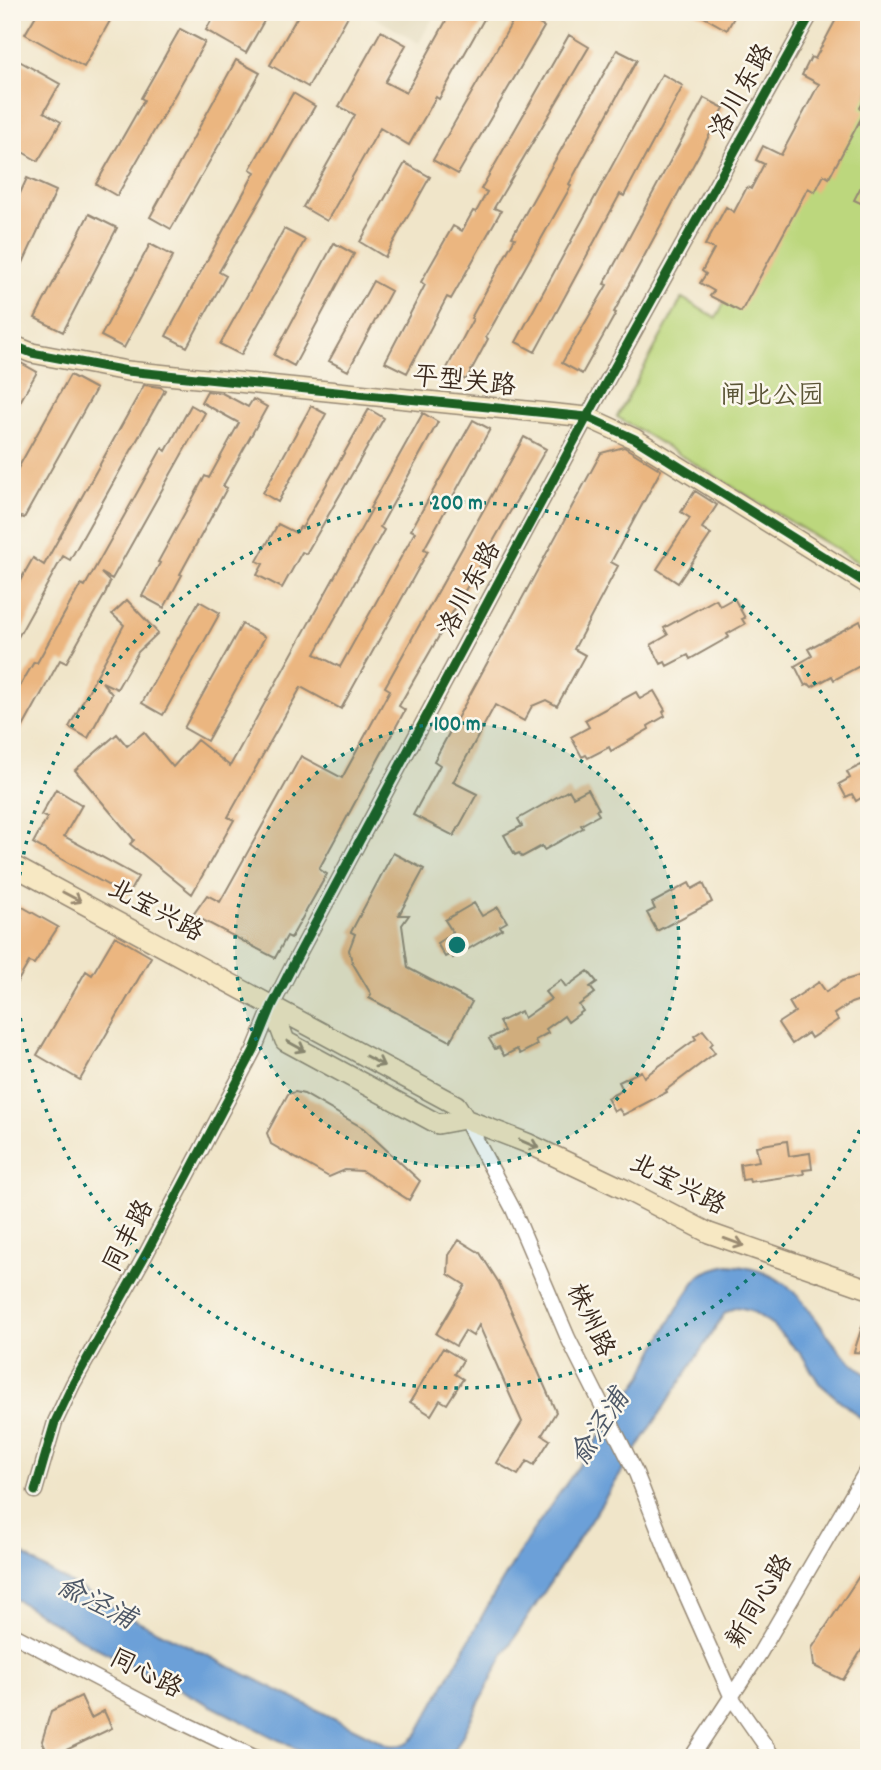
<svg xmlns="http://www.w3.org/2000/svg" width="881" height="1770" font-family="Dekko,'LXGW WenKai TC',sans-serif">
	<rect width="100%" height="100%" fill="#fbf7ec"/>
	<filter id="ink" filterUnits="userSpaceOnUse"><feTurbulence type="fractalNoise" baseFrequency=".0143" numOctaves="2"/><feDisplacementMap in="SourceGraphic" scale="14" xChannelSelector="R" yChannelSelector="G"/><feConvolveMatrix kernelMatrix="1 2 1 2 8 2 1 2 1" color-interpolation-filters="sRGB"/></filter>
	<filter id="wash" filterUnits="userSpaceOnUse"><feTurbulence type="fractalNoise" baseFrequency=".00686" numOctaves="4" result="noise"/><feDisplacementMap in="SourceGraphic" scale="28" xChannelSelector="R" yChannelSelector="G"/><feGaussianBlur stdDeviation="1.57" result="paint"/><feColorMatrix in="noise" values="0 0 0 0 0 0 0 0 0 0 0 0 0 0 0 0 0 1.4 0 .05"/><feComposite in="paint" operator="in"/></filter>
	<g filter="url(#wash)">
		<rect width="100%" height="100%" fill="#f0e5c9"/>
		<path fill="#e1d7b7" d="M372,12H436L419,43L370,15Z"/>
		<path fill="#bcd77d" stroke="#7c804e" stroke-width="2" d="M869,31V569L617,417L682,298L716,318Z"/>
		<path fill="#6ca0d8" stroke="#54657b" stroke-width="2" d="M728,1265C794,1270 803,1306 840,1351C849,1360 859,1368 869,1377V1425L819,1383L802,1355L770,1323L750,1310L737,1307L725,1313L504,1654L451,1758H314L89,1644L12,1597V1546L40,1566L142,1623L388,1745C402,1747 409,1744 418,1733L492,1598L532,1532L643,1375C651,1356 688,1284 702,1274C710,1269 719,1267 728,1265Z"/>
		<g id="blocks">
			<path fill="#ebb680" d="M38,12H115L84,67L25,34Z
				M216,12H269L246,53L206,30Z
				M300,12H341L348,16L308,87L270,65Z
				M451,12H488L439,99L436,97L409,145L380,128L327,221L303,207L355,115L339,106L381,31L406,45L385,82L406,93Z
				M518,12L544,27L458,174L433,160Z
				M695,12H737L727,30Z
				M840,12H869V91L860,108L865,111L829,178L824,175L815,192L808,188L741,312L710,296L714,291L700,283L706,274L702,271L714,249L705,245L726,207L734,212L747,187L751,189L764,164L756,160L763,146L781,155L819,84L802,75L811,57L815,59Z
				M180,29L205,42L117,196L96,184L144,100L141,98Z
				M569,35L589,47L494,208L501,211L451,299L447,297L407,373L385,362L425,285L421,282L453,226L462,231L473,211L476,212L487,192L481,189Z
				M617,50L637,60L569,184L571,186L486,337L488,339L466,380L446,370L473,319L471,318L515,238L512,237Z
				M12,57L60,84L44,112L61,122L38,161L12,146Z
				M236,60L260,73L171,229L150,217Z
				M662,74L683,86L624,196L620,194L535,352L516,342Z
				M293,93L315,106L219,272L226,276L187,347L166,336L255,172L250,169Z
				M704,98L724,108L614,312L616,313L582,374L562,363L607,285L604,284Z
				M405,163L430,177L385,257L360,242Z
				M869,171V207L854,200Z
				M27,178L56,191L12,287V211Z
				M89,214L117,228L63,332L35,318Z
				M284,229L305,240L241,355L220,344Z
				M334,243L354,254L294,366L274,355Z
				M150,244L173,256L124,348L101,336Z
				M373,281L391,291L348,371L329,361Z
				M12,358L37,372L12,416Z
				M70,375L96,389L24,518L21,517L12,533V479Z
				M144,385L160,387L165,390L70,560L63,556L12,648V595L33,558L44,565Z
				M207,391L222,393L248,407L253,399L267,407L223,486L227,488L180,574L182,575L164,608L142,596L160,563L158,562L205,476L209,478L239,423L201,402Z
				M191,405L205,413L112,579L101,573L110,582L104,596L66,663L60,660L12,747V700L34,662L37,663L81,584L85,586L162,448L166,451Z
				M311,406L326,414L278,502L263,493Z
				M369,409L384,418L306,554L302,552L282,588L257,575L263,564L257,561L278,524L296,533L300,527L302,528Z
				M423,413L438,422L380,527L384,530L315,654L340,667L415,532L411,530L473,420L490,429L424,549L428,551L341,709L301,687L228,817L234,820L192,894L130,844L134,840L75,770L117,734L127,746L144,732L173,767L197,740L230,766L372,509L370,508Z
				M524,437L546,449L399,706L405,710L319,869L327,874L291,938L287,936L275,958L193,915L207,895L220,902L301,756L342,778L390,690L385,687Z
				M624,447L661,470L611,562L618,566L574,649L585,655L557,706L546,700L532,706L524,721L495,705L453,782L477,794L454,836L413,815L440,765L434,761L601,453Z
				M695,491L717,505L702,528L711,534L678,583L657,569L690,518L681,512Z
				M734,598L745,618L742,619L745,624L727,634L729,637L690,659L688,655L667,666L665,662L661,664L651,645L668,635L664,628L716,599L720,606Z
				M127,600L158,633L138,652L117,689L102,682L112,694L88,738L69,727L124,625L112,614Z
				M199,601L220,613L163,715L142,703Z
				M860,621L864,628L869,625V661L834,680L832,676L812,687L809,684L805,686L795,666L812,656L808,649Z
				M242,624L265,637L207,741L184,728Z
				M654,691L665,710L663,712L665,716L648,726L649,729L611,751L609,747L588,758L586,755L582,757L571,737L589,727L585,720L636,692L640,699Z
				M869,761V793L856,801L852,794L846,797L839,784L850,778L847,772Z
				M56,789L82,805L64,836L138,877L127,896L33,843L47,818L41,815Z
				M588,789L599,809L596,810L599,815L581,825L583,828L544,850L542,846L522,857L519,853L515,855L504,835L522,826L518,819L569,790L573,797Z
				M393,853L424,869L399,915H409L402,925L408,968L472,1002L450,1041L369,998L371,994L352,962L349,950L355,934L351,932Z
				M689,883L692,889L703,883L712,902L657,931L647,913L655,909L652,903Z
				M12,901L58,927L34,964L29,962L12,991Z
				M474,903L482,916L498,907L507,922L500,926L502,929L453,958L451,954L445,957L437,943L453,933L445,920Z
				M115,936L151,957L80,1080L37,1055L86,971L92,975Z
				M588,971L597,982L590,987L595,993L579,1005L583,1011L568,1022L564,1016L546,1029L548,1033L535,1040L537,1045L520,1054L517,1049L504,1056L499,1047L495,1049L489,1039L504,1031L499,1022L521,1011L524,1018L551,999L545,992L561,980L566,987Z
				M869,973V997L851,1003L834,1014L838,1020L811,1038L808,1033L792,1044L778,1023L795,1012L789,1002L819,982L826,992L842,981Z
				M703,1030L713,1043L710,1046L715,1053L666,1090L667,1092L623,1115L619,1109L614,1111L607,1098L623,1090L619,1082L641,1071L644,1077L696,1039L694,1036Z
				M295,1092L304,1094L363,1128L420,1181L409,1200L362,1171L345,1170L329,1177L271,1144L267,1133L288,1094Z
				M787,1141L789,1156L810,1153L812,1169L803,1170L804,1174L750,1182L749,1179L742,1180L740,1164L759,1161L756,1146Z
				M459,1240L480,1253L499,1283L556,1412L542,1435L550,1440L534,1465L527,1461L518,1475L497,1463L522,1422L479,1325L473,1336L465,1331L456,1346L436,1334L465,1285L448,1274L449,1255Z
				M866,1314L869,1315V1353L854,1352Z
				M443,1348L463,1360L455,1374L463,1379L447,1404L440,1400L431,1415L410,1402Z
				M869,1561V1638L843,1680L814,1666L812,1648Z
				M81,1696L91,1718L104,1711L112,1728L50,1758L42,1741L51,1711Z"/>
		</g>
	</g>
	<g filter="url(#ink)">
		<use href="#blocks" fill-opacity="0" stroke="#968874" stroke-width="2"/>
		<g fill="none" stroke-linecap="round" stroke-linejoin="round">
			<defs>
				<path id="street" d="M465,1119L513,1209L568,1338L636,1473L668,1554L732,1698L774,1758
					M35,1491L55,1422L73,1384L146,1254L254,1050L272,1006L295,961L587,417L812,12
					M12,1634L167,1715L256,1758
					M691,1758L760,1653L868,1468"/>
				<path id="secondary" d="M12,345L32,353L127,371L587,417L635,439L869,585
					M12,865L272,1006L285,1041L438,1124L465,1119L527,1143L626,1190L709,1233L869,1289
					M272,1006L456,1105L465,1119"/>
			</defs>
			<use href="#street" stroke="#968874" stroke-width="17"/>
			<use href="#secondary" stroke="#968874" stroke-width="22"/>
			<use href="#street" stroke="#fff" stroke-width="14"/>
			<use href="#secondary" stroke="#f7e8c3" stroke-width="19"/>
			<defs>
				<path id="cycleway" d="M12,345L32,353L127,371L587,417L635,439L869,585
					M35,1491L55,1422L73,1384L146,1254L254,1050L272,1006L295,961L587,417L812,12"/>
			</defs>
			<use href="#cycleway" stroke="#fbf7ec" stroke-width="13"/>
			<use href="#cycleway" stroke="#1b5e20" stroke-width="9"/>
		</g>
		<defs><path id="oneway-shaft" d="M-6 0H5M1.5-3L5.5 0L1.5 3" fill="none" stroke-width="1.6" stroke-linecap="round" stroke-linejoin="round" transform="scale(1.75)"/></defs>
		<g stroke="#998970">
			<use href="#oneway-shaft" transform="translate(72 897) rotate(28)"/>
			<use href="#oneway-shaft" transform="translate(296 1046) rotate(29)"/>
			<use href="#oneway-shaft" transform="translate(375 1061) rotate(28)"/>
			<use href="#oneway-shaft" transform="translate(529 1144) rotate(23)"/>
			<use href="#oneway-shaft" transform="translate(734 1242) rotate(20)"/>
		</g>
	</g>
	<circle cx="457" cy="945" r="222" fill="#0f766e" fill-opacity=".12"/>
	<g fill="none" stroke="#0f766e" stroke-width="3.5" stroke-dasharray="3.5 7">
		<circle cx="457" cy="945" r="222"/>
		<path d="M868 1111A443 443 0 1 1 868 779"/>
	</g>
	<g text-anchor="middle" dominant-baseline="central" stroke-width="5" stroke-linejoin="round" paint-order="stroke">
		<g font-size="26" fill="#3b2a1e" stroke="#fbf7ec">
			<text transform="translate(743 92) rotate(-61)">洛川东路</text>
			<text transform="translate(464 383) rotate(6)">平型关路</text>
			<text transform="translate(471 590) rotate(-62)">洛川东路</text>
			<text transform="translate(155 912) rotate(28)">北宝兴路</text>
			<text transform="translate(677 1186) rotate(27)">北宝兴路</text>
			<text transform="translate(130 1237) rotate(-62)">同丰路</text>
			<text transform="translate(589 1321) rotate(65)">株州路</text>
			<text transform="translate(761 1602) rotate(-59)">新同心路</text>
			<text transform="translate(145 1675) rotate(27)">同心路</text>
		</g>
		<g font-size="26" fill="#5b5536" stroke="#fbf7ec">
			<text x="772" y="397">闸北公园</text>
		</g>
		<g font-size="28" font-style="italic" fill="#4f5968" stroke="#fbf7ec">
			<text transform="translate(602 1429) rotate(-57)">俞泾浦</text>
			<text transform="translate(95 1605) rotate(27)">俞泾浦</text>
		</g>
	</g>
	<circle cx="457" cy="945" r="10" fill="#0f766e" stroke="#fbf7ec" stroke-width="3.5"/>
	<g font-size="21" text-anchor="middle" font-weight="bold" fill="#0f766e" stroke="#fbf7ec" stroke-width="5" stroke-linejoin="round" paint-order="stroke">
		<text x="457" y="509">200 m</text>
		<text x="457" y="730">100 m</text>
	</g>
	<rect width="881" height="1770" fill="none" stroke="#fbf7ec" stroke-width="42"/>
</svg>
